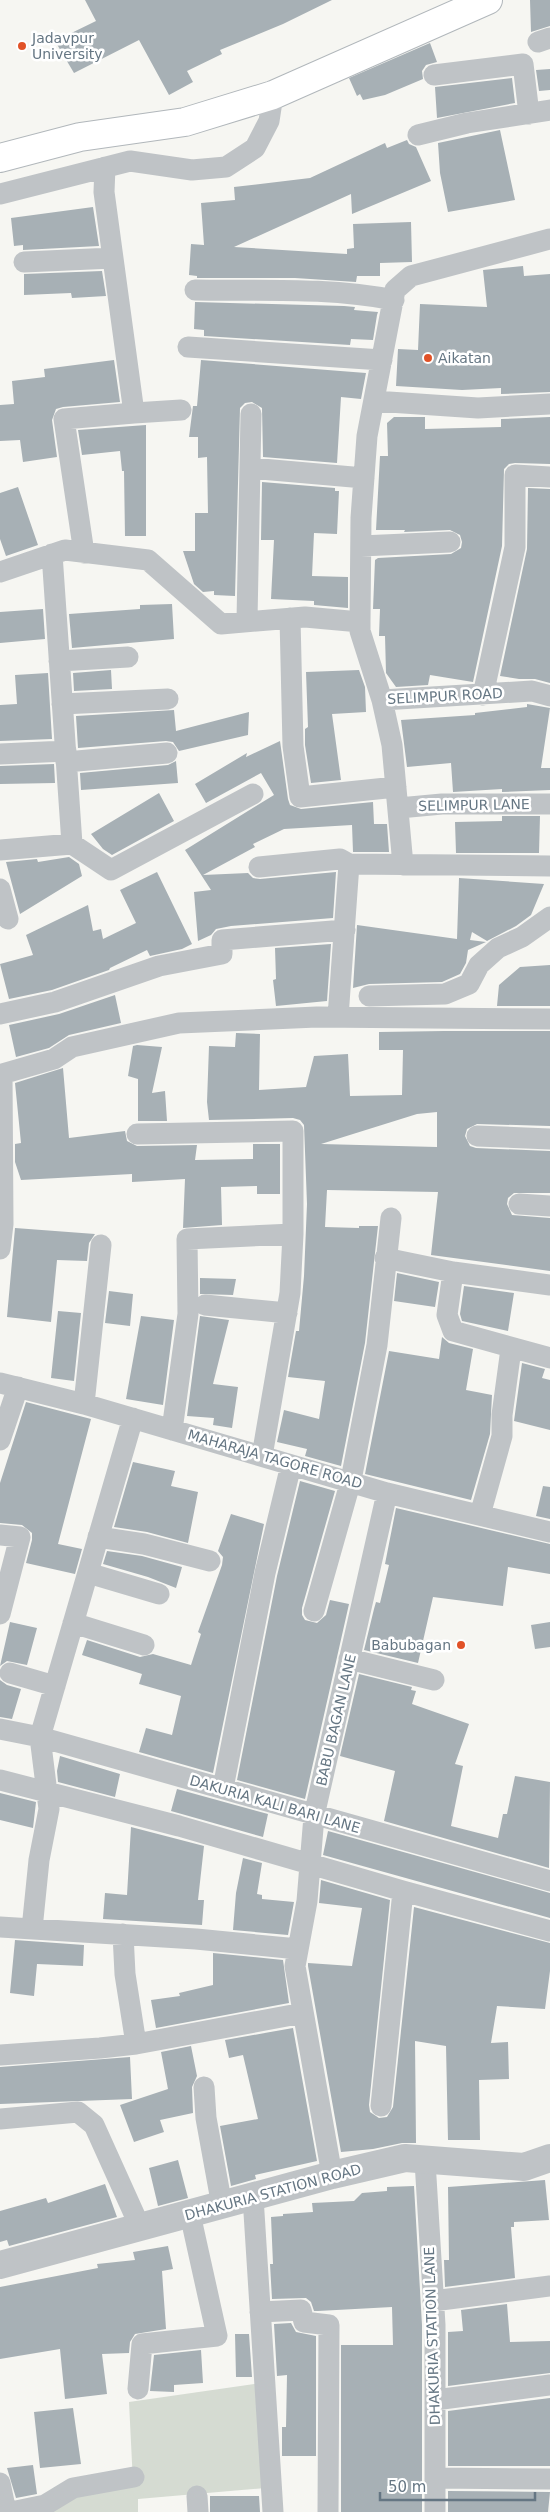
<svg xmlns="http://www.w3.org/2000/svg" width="550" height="2512" font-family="'DejaVu Sans',sans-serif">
	<rect width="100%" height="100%" fill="#f6f6f2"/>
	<path fill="#d5dbd2" d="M262,2383L266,2488L138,2499V2512H52L75,2495L133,2483L129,2402Z"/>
	<path fill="#a7b0b5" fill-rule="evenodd" d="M85,0H332L283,24L220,50L222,54L187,71L193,82L169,95L139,40L74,73L55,41L96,21Z
		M530,0H550V26L531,32Z
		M430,43L437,62L426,65L422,71L423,79L385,95L363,100L360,94L357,96L349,78Z
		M550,69V90L539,91L536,70Z
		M512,78L515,103L437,118L435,87Z
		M500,130L515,200L448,212L440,173L438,143Z
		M407,140L409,144L416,147L431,181L352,214L351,194L234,247L347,254V249L354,248L353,224L411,222L412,262L380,263V276H357L356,282L295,278H197V276L189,275L191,244L204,245L201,203L235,200L234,187L310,178L385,143L387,148Z
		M93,207L99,246L23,250V245L14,246L11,218Z
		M523,266L524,276L550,274V392L501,394V388L462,390L396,386L398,349L418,350L420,304L487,307L483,270Z
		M102,271L106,296L72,298L71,293L24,295V274Z
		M195,302L344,306L355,307L354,310L378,312L377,315L373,340L351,339L350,345L204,336V330L194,329Z
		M114,360L120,402L63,407L56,409L52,420L57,457L23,462L20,440L0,441V405L14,404L12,381L45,377L44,369Z
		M201,360L366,373L361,399L341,397L337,463L263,457L262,408L252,402L245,403L240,408L235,596L214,595V591L203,592L194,584L183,551H195V513H208L207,457L198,458V437H189L193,406H197Z
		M394,417H425V429L501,427V419L550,417V464L515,463L509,464L504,469L502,546L473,682L430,675L428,685L396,687L386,673L385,636H379L380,609H373L375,560L378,558L451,554L461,548L462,542L460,535L450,530L404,532L405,530H376L380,456H388L387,423Z
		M146,425V536H125L124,471H122L120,451L82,455L78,430Z
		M262,482L335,488V491H339L337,534L314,533L312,576L348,577V608L314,605V601L271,599L274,540H261Z
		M18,487L38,545L6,556L0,539V493Z
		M528,488L550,489V683L535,679H519L500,676L527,549Z
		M172,604L174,639L72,648L69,614L140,609V605Z
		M43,609L45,639L0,643V612Z
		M111,670L112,689L74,691L73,673Z
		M359,670L365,687L366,712L332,714L341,780L311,783L305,745V729L308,727L306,672Z
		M48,673L52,739L0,741V705L17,704L15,675Z
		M527,704L550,708L541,768H550V790L502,792V789L453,792L451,763L407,767L401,720L475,715V713L527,707Z
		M174,710L176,731L249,712L248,735L179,751L173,742L166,741L78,748L76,716Z
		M280,741L288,799L290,805L301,809L373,802L374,824H387L389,852H353L352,825L284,829L253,844L255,847L203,875L248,873L253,878L260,879L336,872L333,918L231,926L216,929L211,935L198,941L194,892L211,890L185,850L274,795L261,773L206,803L195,784L247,753L246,757Z
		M176,761L178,783L81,790L80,773L168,765Z
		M54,764L55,783L0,784V766Z
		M159,793L174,821L112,855L103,849L91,834Z
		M502,816H540L539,853H456L455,822L502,821Z
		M69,857L79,864L82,876L20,914L6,862L37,859L38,862Z
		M157,872L192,944L182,949L150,956L147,950L110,968L109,970L52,990L9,999L0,964L33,955L26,935L88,905L93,931L101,929L103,939L136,923L120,890Z
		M459,878L544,884L531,915L516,926L487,941L472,932L470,940L486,942L468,950L466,963L460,974L442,982L369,984L353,988L357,925L457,939Z
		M331,944L327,1001L276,1006L273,980L276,979L275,948Z
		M550,965V1006H497L499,985L520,967Z
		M115,995L121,1023L69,1035L49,1048L16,1057L9,1025L59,1014Z
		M444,1031H550V1126L477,1124L467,1129L465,1136L470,1146L476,1148L550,1151V1193H514L508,1198L507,1204L512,1215L550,1218V1271L431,1255L438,1192L327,1190L325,1227L359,1228V1226H378L365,1343L341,1466L305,1456L307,1449L277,1442L284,1410L319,1419L325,1381L288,1377L296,1331H299L304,1276L307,1204L304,1125L300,1120L293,1118L209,1120L207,1102L209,1046L235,1047L236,1033L260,1034L259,1090L306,1087L314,1056L348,1054L350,1096L402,1095L403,1050H379V1032ZM437,1112V1147L321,1144L417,1114Z
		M137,1045L162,1047L152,1093L165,1091L167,1121H138V1079L128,1076L133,1046Z
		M63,1068L69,1138L125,1131L127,1141L137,1146L197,1145L195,1160L253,1159V1144H280V1194H257V1186L221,1187L222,1225L183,1228L185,1179L132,1182V1174L21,1180L15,1162V1144L21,1143L15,1083Z
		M15,1228L95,1234L89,1243L87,1261L57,1260L51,1322L7,1317Z
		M397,1273L439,1282L435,1307L394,1301Z
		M200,1278L236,1279L233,1295L200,1294Z
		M464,1286L514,1293L508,1331L462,1321L460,1314Z
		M109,1291L133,1294L130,1326L105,1323Z
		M58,1311L81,1313L74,1381L51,1378Z
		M141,1316L174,1320L163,1405L126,1399Z
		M200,1316L229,1320L213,1384L238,1387L232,1428L213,1425L214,1418L187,1416Z
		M442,1337L449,1343L473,1349L466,1390L492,1395L490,1434L471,1500L365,1474L389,1351L439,1359Z
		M522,1363L545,1369L542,1378L550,1380V1430L514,1421Z
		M26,1402L91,1419L58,1544L82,1549L75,1574L26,1563L32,1540V1533L22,1525L0,1523V1483Z
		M133,1462L175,1471L171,1486L198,1492L188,1543L147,1532L114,1527Z
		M300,1481L335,1491L302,1608V1615L305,1620L317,1623L326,1615L330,1600L349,1604L305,1799L237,1780L277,1576Z
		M543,1486L550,1487V1519L536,1516Z
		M396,1508L550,1544V1574L508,1567L503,1606L433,1597L418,1663L364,1650L374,1609L376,1602L380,1603L389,1565L385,1564Z
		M231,1514L264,1524L213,1773L139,1752L146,1728L172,1735L181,1696L139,1684L142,1674L82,1655L87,1640L140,1657L153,1654L191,1665L201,1634L198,1632L222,1565L223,1557L218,1551Z
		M107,1551L142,1556L182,1567L176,1588L148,1577L103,1564Z
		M10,1622L37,1628L27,1665L7,1661L0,1666Z
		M550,1622V1647L535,1649L531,1625Z
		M359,1674L412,1687L411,1690L416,1691L412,1704L469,1724L455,1764L463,1766L451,1826L498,1838L503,1814H507L515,1776L550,1782L549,1868L384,1821L395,1771L340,1756Z
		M0,1680L7,1685L21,1689L12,1719L0,1717Z
		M60,1756L120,1774L115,1797L58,1782L57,1771Z
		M177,1789L268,1814L263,1837L171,1811Z
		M0,1793L36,1802L33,1828L0,1820Z
		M131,1827L204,1846L198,1900H204L202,1925L103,1919L105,1893L127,1895Z
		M328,1831L550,1893V1918L323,1855Z
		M243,1858L262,1863L257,1894L262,1895V1899L294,1902L288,1935L233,1930L236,1893Z
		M321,1880L390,1900L369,2105L370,2112L379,2118L387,2117L393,2107L414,1907L550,1943V1971L545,2009L497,2006L491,2043L508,2042L509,2079L479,2080L480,2140H448L446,2046L415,2041L416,2143H402L373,2149L341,2152L308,1966V1963L352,1966L362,1908L319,1903Z
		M15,1940L84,1945L83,1966L37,1964L34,1996L10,1993Z
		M213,1953L283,1960L289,2003L156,2028L151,2000L180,1996L179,1993L213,1985Z
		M293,2028L317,2161L255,2175L256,2179L231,2186L220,2126L258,2119L243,2055L229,2058L225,2040Z
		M191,2046L197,2076L192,2087L193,2113L160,2120L164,2132L134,2142L120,2105L168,2089L161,2052Z
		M130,2057L132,2099L0,2104V2067Z
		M178,2160L188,2198L158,2206L149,2168Z
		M545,2180L549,2220L514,2222V2227H511L515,2278L445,2287L444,2260H449L448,2187Z
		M105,2184L117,2217L9,2246L7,2240L0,2242V2211L46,2198L48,2203Z
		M414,2186L422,2325V2512H341V2345H393L392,2307L318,2311H314L311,2302L306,2298L272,2299L270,2264H273L271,2217L283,2216V2214L313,2212L312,2203L354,2201L362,2193L387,2191V2187Z
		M168,2246L173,2269L162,2271L166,2329L135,2334L130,2342L129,2353L102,2354L107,2394L65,2399L60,2349L0,2359V2287L98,2268L97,2264L135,2260L133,2252Z
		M507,2304L510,2342L550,2341V2373L448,2386V2332L463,2331L461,2310Z
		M291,2323L296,2332L316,2336V2456H282V2427H286L287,2375L277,2376L274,2324Z
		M235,2334H249L252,2377H236Z
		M201,2350L203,2383L174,2385V2392L150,2391L154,2355Z
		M550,2398V2466H448V2411Z
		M73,2408L81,2464L40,2468L34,2412Z
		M33,2465L37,2494L16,2498L7,2468Z
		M448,2491L550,2492L548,2512H448Z
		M210,2496H259L260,2512H210Z"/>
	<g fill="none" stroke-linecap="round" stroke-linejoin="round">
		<defs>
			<path id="secondary" d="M0,158L80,137L185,122L273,95L488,0"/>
		</defs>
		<use href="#secondary" stroke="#b1b7bb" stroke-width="30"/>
		<path stroke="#bfc3c6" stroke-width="21" d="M538,42L550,38
			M434,75L523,64L529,114
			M418,135L467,123L550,110
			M0,194L130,161L192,170L226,167L255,148L269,121L273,95
			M550,239L411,276L395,290L367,436L361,518L360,622V631L382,700L532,691L550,696
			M24,262L113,258
			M195,290C261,291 329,287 394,300
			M188,347L382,360
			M374,401L478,408L550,404
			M134,413L181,410
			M250,468L364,478
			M361,546L450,542
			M84,553L64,419L134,413L104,192L105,167
			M52,554L72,844
			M0,572L65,550L148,560L221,624L305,617L360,622
			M290,618L293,746L300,797L396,787
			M247,620L251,414
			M59,661L128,657
			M483,695L515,547V475L550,477
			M382,700L392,745L403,865
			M62,704L168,699
			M0,754L66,751
			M66,762L167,753
			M399,808L442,804H550
			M0,850L72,844L111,870L253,794
			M259,867L340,859L349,864
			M0,889L8,919
			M369,996L445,994L469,984L479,965L498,948L522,937L550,917
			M0,1014L55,1002L159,966L222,954V940L345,930
			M338,1017L349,864L550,866
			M137,1134L293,1131V1234L290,1293L262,1456
			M477,1136L550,1139
			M519,1204L550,1206
			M0,1249L3,1224L2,1074L54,1059L72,1047L179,1023L317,1017L550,1019
			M385,1258L453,1272L550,1285
			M453,1272L447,1315L453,1331L550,1358
			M205,1305L287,1313
			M0,1383L84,1404L387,1493L550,1532
			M84,1404L101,1245
			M172,1430L188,1314L187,1239L293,1234
			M0,1440L18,1387
			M480,1515L502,1436V1415L511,1349
			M0,1535L20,1537L0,1614
			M98,1537L144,1544L210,1561
			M88,1573L159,1594
			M314,1611L351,1480L377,1345L391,1218
			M73,1623L144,1645
			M349,1659L434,1680
			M10,1673L55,1686
			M0,1729L40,1737L550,1881
			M0,1780L179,1826L403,1891L550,1931
			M223,1788L265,1573L291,1465
			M0,1927L196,1939L298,1949
			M32,1929L39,1860L49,1809L40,1737L133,1418
			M123,1934L125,1974L136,2044
			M0,2055L100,2048L136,2044L303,2013
			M204,2087L206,2118L222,2206
			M381,2106L403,1891
			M0,2119L78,2112L94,2125L140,2227
			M425,2161L435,2325V2512
			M332,2175L295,1966L307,1901L314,1816L387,1493
			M253,2197L273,2512
			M433,2301L550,2286
			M260,2312L301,2310L304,2322L329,2325L328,2512
			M138,2389L142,2344L217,2336L190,2214
			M435,2400L550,2385
			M435,2478L550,2479
			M0,2483L6,2512
			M197,2496L198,2512
			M11,2512L45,2505L73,2488L134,2477"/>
		<path stroke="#bfc3c6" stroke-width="28" d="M0,2265L332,2175L405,2158L524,2167L550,2158"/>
		<use href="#secondary" stroke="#fff" stroke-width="28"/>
	</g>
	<g fill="#e15228" stroke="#fff" stroke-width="2">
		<circle cx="22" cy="46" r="5"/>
		<circle cx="428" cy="358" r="5"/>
		<circle cx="461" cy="1645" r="5"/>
	</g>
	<g text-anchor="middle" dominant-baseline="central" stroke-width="5" stroke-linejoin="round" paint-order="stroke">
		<g font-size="14" fill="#657683" stroke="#fff" text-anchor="start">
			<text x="32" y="38">Jadavpur<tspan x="32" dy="16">University</tspan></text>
			<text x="438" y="358">Aikatan</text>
			<text x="451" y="1645" text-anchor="end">Babubagan</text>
		</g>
		<g font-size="14" fill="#657683" stroke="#fff">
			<text transform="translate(445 696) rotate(-3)">SELIMPUR ROAD</text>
			<text transform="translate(474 805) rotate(-1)">SELIMPUR LANE</text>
			<text transform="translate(275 1459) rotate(16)">MAHARAJA TAGORE ROAD</text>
			<text transform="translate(336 1720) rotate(-77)">BABU BAGAN LANE</text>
			<text transform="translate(275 1804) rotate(16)">DAKURIA KALI BARI LANE</text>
			<text transform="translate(273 2192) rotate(-15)">DHAKURIA STATION ROAD</text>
			<text transform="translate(432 2336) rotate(-92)">DHAKURIA STATION LANE</text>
		</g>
	</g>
	<path d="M380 2492v8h155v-8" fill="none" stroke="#657683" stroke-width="2.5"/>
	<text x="388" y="2492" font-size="15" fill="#657683" stroke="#ffffff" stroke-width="4" paint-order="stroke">50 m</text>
</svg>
